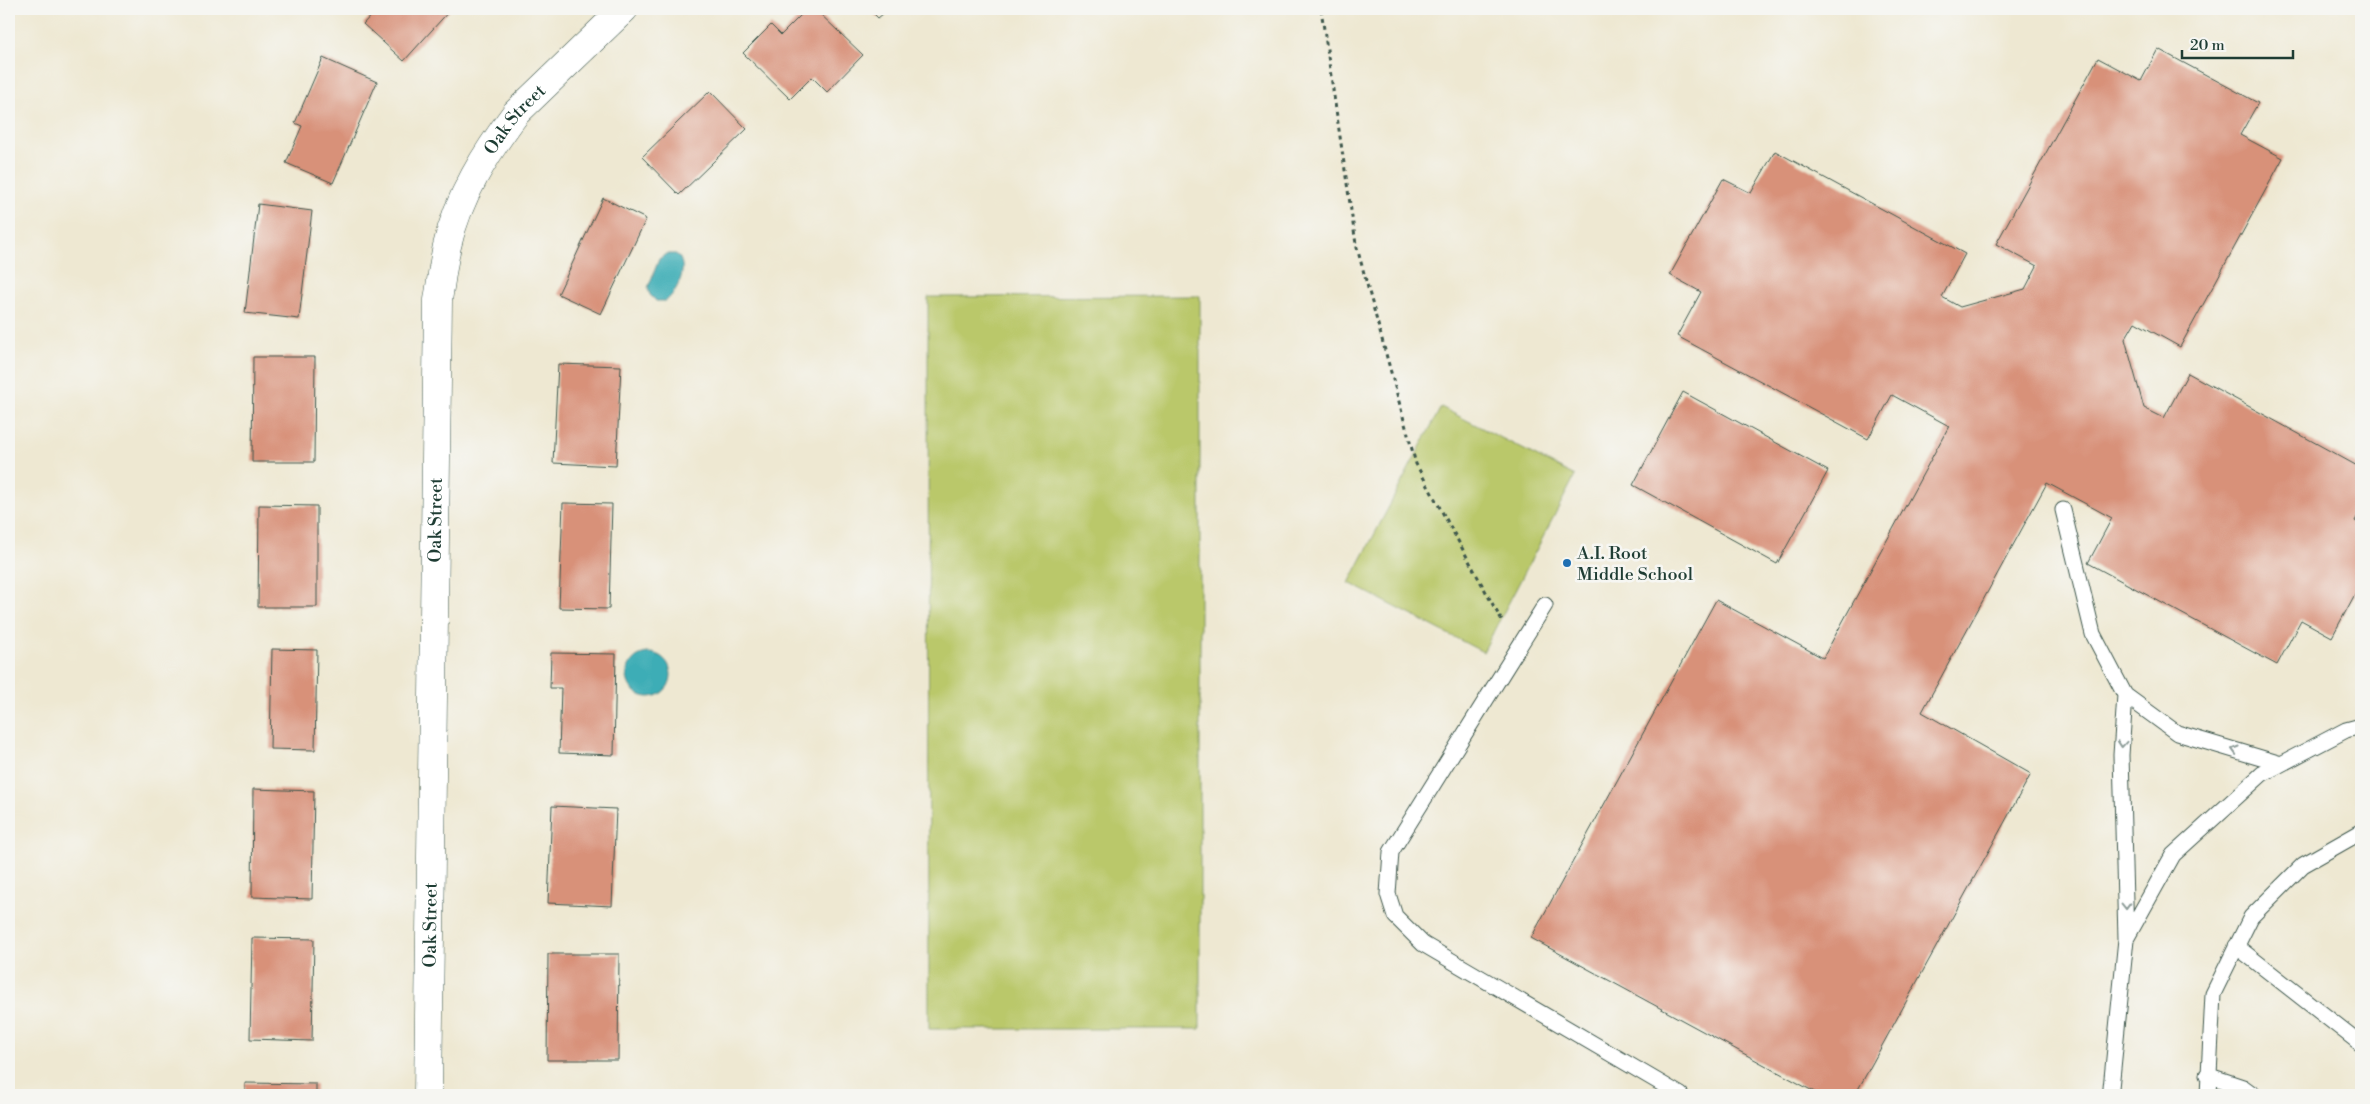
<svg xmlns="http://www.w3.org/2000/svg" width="2370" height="1104" font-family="'Libre Bodoni',serif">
	<rect width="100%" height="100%" fill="#f6f6f2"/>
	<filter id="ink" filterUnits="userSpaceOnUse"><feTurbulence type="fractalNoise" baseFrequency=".02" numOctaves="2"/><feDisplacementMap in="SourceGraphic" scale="10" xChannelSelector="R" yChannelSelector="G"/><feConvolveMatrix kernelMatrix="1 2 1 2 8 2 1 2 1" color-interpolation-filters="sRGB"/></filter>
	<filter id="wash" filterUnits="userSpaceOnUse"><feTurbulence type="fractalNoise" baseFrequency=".0096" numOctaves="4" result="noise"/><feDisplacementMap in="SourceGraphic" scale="20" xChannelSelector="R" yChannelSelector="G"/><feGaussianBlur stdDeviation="1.12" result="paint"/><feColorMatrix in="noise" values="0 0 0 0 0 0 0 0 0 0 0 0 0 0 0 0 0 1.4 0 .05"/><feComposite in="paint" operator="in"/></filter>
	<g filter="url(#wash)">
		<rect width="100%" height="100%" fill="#eee8d2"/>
		<path fill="#bac86a" stroke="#6c824f" d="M1200,296V1029H929L928,297Z
			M1441,407L1575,476L1483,652L1349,583Z"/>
		<path fill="#3cadb6" stroke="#2e7575" d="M666,254H676C690,265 678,291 666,301H656L650,295L648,288L659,259Z
			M627 675a22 22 0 1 1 44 0a22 22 0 1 1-44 0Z"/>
		<g id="blocks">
			<path fill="#d89179" d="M377,9H451L404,61L363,24Z
				M807,9H815L863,55L827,92L812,77L790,99L743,53L771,25L781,35Z
				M869,9H889L878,18Z
				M2158,49L2258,103L2240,135L2283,158L2180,347L2135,322L2125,339L2144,408L2164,418L2188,373L2361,468V510L2355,521L2361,525V583L2332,637L2301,620L2277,665L2088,563L2112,518L2047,483L1922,712L2031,774L1855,1095H1820L1531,938L1716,600L1823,658L1949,426L1892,395L1868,439L1677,336L1701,292L1670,275L1723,179L1751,193L1775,151L1965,254L1942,297L1960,307L2025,289L2037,266L1996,244L2098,58L2141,81Z
				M323,58L377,82L333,183L286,163L302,126L295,123Z
				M710,91L747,129L679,195L642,157Z
				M603,198L646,219L601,314L558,294Z
				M258,204L312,211L299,319L245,313Z
				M253,357H315L314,462H252Z
				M558,364L621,366L616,466L553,463Z
				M1683,392L1828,471L1777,564L1633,485Z
				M563,503L612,504L609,609L559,608Z
				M259,505L317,506V607H258Z
				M272,649L317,650L315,750L270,749Z
				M551,653L616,654L614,755L559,753L561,688H550Z
				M253,789L314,791L312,899L252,897Z
				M552,806L616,809L612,906L548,903Z
				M252,938L314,939L312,1041L250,1039Z
				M548,954H619L618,1060H547Z
				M245,1083L316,1084V1095H245Z"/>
		</g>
	</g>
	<g filter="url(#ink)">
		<use href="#blocks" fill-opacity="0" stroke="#3e574c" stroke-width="1"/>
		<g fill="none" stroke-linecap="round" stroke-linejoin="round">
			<defs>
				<path id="lane" d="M2063,510L2093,634L2125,695L2177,733L2281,764
					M1545,605L1391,852L1388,894L1395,916L1423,944L1681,1095
					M2125,695L2121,755L2126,938
					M2236,946L2361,1044
					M2207,1075L2243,1087L2254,1095
					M2112,1095L2111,1088L2126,939L2173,855L2262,774L2346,730L2361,726
					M2208,1095L2213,994L2251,917L2303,865L2361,832"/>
				<g id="street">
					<path id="s1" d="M428,1095L438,300C441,282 443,264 447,246C458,197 486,153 516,113L624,9"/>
				</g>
			</defs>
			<use href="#lane" stroke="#3e574c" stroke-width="17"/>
			<use href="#street" stroke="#3e574c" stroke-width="29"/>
			<path stroke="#3e574c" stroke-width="3" stroke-dasharray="4 4" stroke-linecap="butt" d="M1321,9L1356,244L1416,464L1503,623"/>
			<use href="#lane" stroke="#fff" stroke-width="15"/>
			<use href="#street" stroke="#fff" stroke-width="28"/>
		</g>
		<defs><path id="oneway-chevron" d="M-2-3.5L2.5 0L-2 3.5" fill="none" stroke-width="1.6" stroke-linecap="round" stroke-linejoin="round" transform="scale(1.25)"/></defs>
		<g stroke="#8f9e9a">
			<use href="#oneway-chevron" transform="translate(2122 744) rotate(94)"/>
			<use href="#oneway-chevron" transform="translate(2235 750) rotate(-164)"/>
			<use href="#oneway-chevron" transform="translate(2126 906) rotate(89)"/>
		</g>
	</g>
	<circle fill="#1f6fb2" stroke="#f6f6f2" stroke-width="2" cx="1567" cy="563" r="5"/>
	<g text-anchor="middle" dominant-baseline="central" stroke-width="5" stroke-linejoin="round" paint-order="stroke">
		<g font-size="18" fill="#1f3d34" stroke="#f6f6f2">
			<text stroke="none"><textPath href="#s1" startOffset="995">Oak Street</textPath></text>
			<text stroke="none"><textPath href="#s1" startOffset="575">Oak Street</textPath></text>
			<text stroke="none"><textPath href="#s1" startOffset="170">Oak Street</textPath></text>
		</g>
		<g font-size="18" fill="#1f3d34" stroke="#f6f6f2" text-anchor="start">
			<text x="1577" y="553">A.I. Root<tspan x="1577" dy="21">Middle School</tspan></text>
		</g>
	</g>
	<rect width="2370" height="1104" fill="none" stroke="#f6f6f2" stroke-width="30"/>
	<path d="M2182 50v8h111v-8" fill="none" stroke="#1f3d34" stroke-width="2.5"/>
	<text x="2190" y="50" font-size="15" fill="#1f3d34" stroke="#f6f6f2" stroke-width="4" paint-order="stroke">20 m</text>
</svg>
